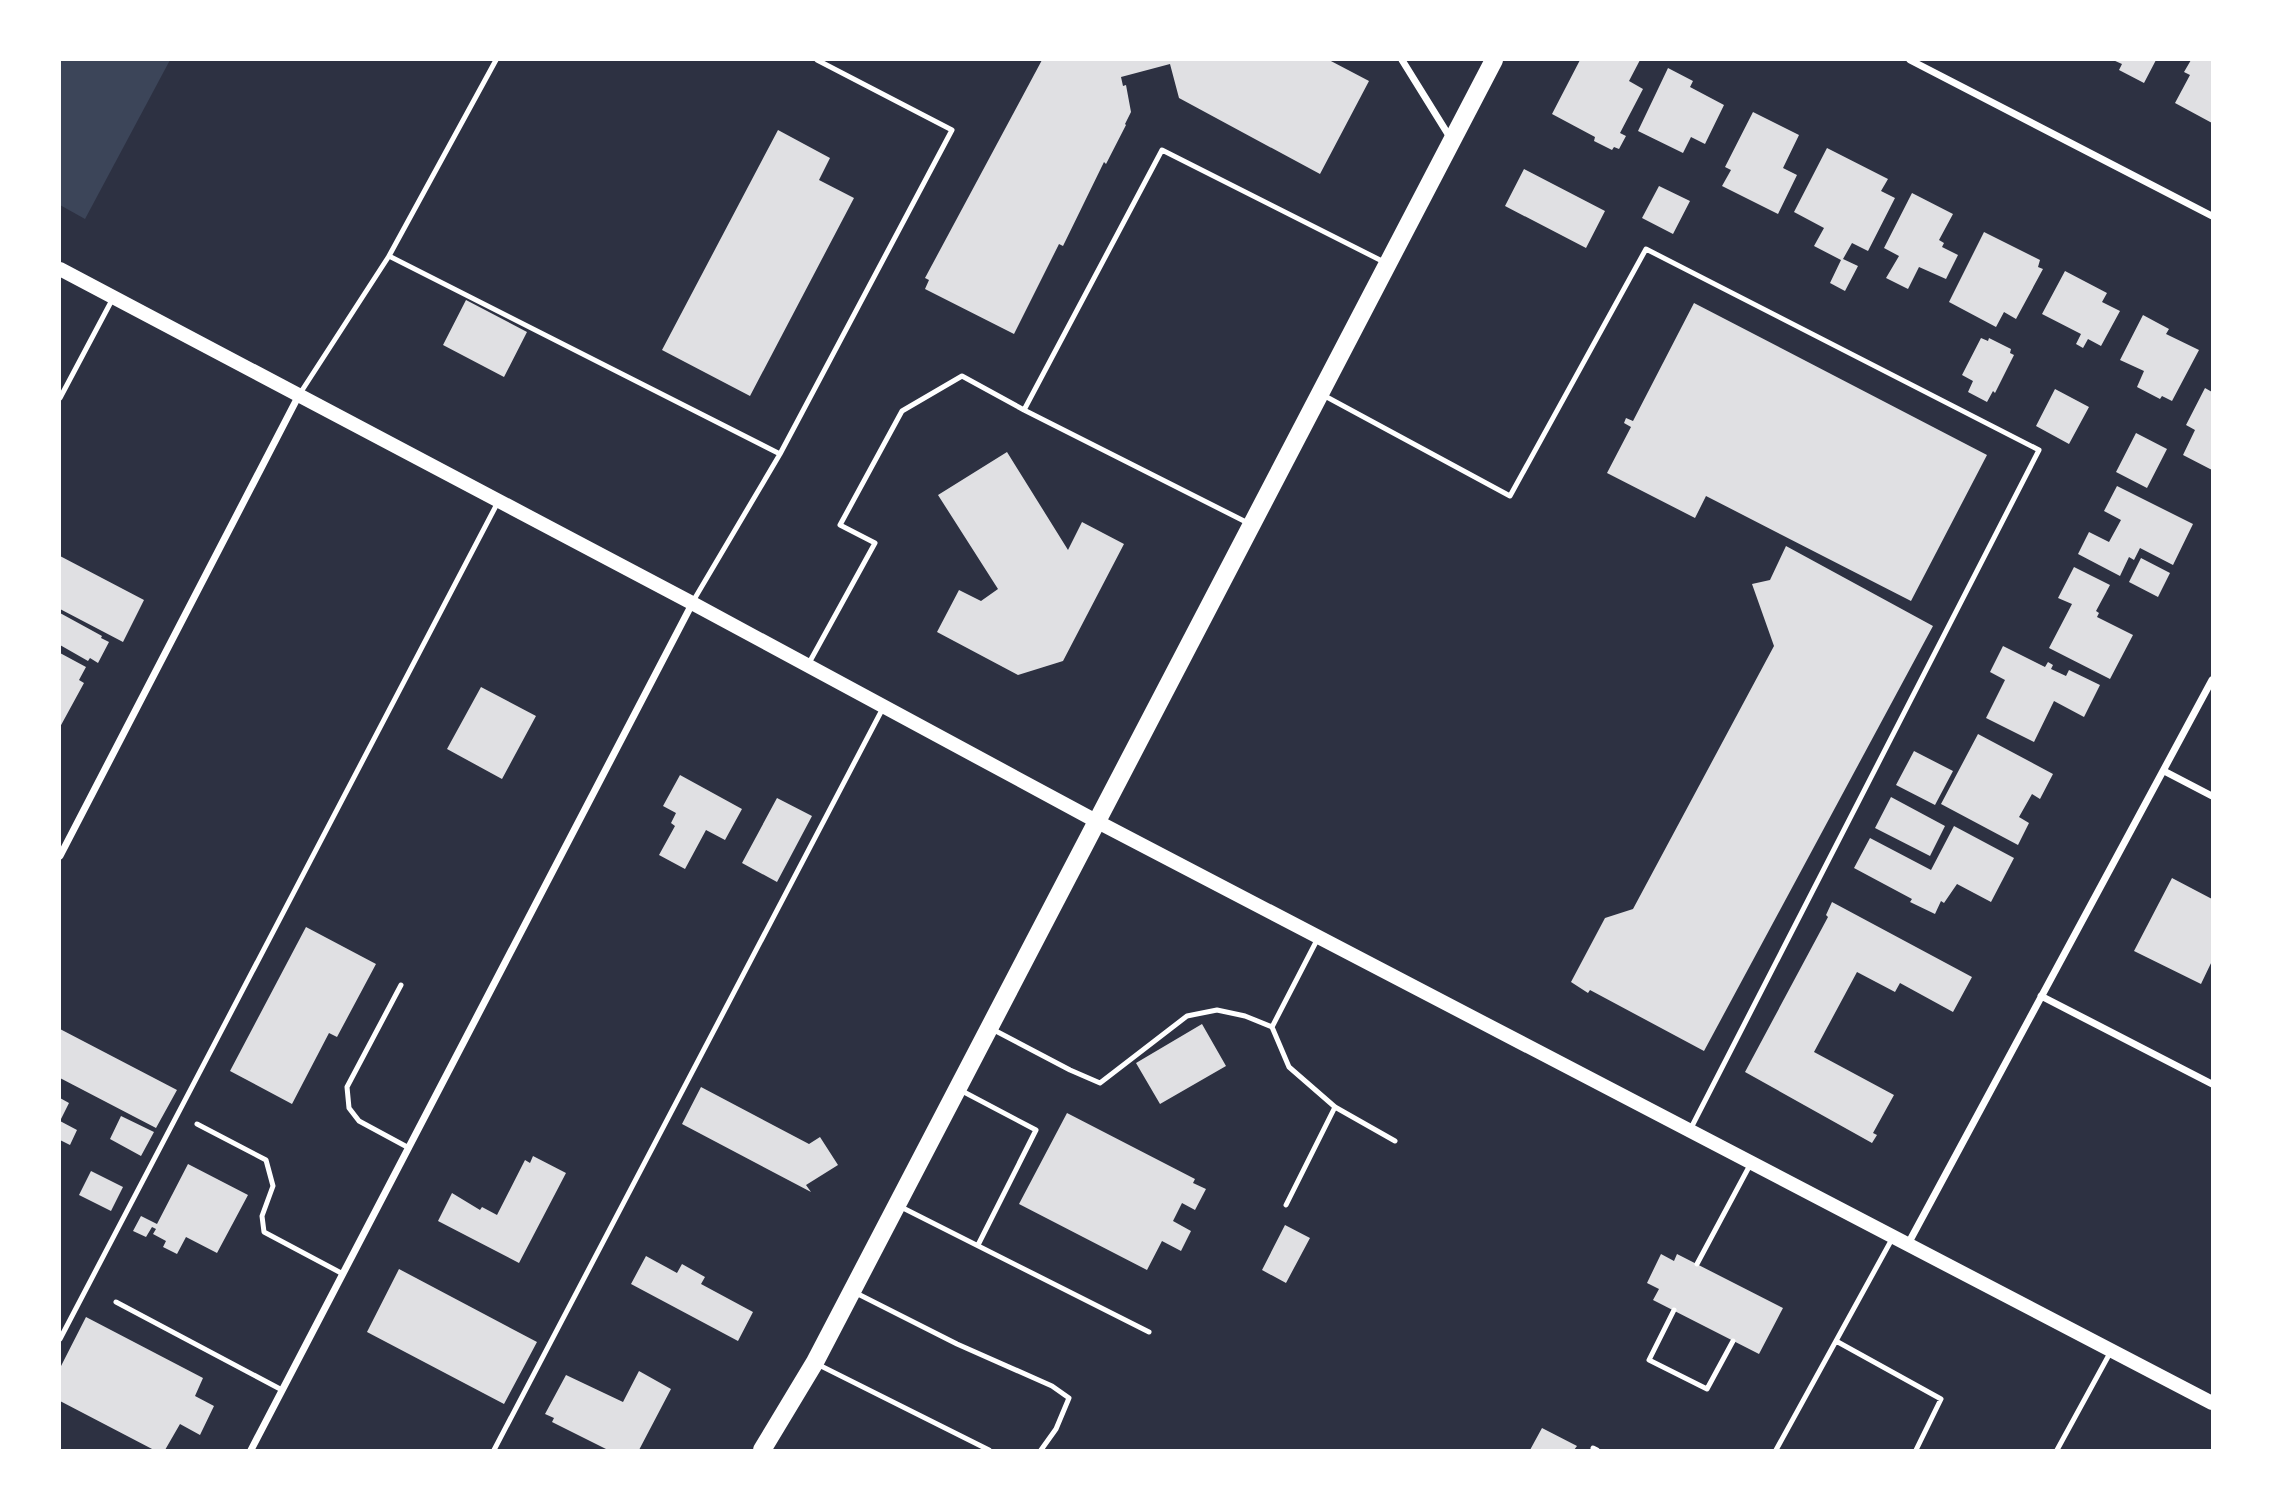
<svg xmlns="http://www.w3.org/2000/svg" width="2272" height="1510" font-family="'Exo 2',sans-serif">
	<rect width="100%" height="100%" fill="#2d3142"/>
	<path fill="#3c4559" d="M60,60H170L85,219L60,205Z"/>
	<path fill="#e0e0e3" d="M1042,60H1329L1369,81L1320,174L1179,98L1170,64L1121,77L1123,86L1126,85L1131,112L1125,124L1126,125L1106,164L1104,162L1063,246L1059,244L1014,334L925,289L929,280L925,278Z
		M1580,60H1640L1629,81L1643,89L1620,133L1626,136L1619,149L1614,147L1612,150L1594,141L1595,137L1552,114Z
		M2113,60H2156L2144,83L2119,70L2122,64Z
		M2191,60H2212V123L2175,103L2190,75L2184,72Z
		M1668,68L1693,81L1690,87L1724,105L1705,144L1691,137L1683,153L1638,131Z
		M1753,112L1799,135L1783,168L1797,175L1778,214L1722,186L1731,170L1725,167Z
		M778,130L830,158L819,180L854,198L750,396L662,350Z
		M1827,148L1888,179L1881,191L1895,198L1868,251L1852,243L1843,259L1858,266L1845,291L1830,283L1841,260L1814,246L1824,228L1794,212Z
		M1524,169L1605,211L1586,248L1505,206Z
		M1659,186L1690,201L1673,234L1642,218Z
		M1912,193L1953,214L1939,240L1944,243L1942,247L1958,255L1946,279L1919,267L1908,289L1886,278L1899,256L1884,248Z
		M1984,232L2040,260L2038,267L2043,269L2016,319L2004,312L1996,327L1949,302Z
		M2065,271L2107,293L2102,302L2120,311L2101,346L2088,339L2083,348L2076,344L2081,334L2042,314Z
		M466,300L527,332L504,377L443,345Z
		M1694,303L1987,455L1911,601L1706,496L1695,518L1607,473L1631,427L1624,423L1626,418L1633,421Z
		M2143,315L2169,329L2166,334L2199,350L2172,401L2162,396L2160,399L2137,387L2144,371L2120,360Z
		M1981,338L1988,341L1989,338L2011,349L2010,353L2014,355L1995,393L1993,391L1987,402L1968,392L1973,381L1962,375Z
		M2205,388L2212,392V470L2183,455L2195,430L2186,425Z
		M2055,389L2089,407L2069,444L2036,426Z
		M2136,433L2167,449L2147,488L2116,472Z
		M1007,452L1068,550L1082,522L1124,544L1063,661L1018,675L937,632L959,590L981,601L998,589L938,495Z
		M2117,486L2193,524L2173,565L2140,548L2134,560L2129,557L2120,576L2078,554L2089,532L2109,542L2121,520L2104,511Z
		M1786,546L1933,626L1704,1051L1590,990L1588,993L1571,982L1605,918L1633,909L1774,646L1752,584L1770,580Z
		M60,556L144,600L123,642L60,609Z
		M2141,558L2170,573L2158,597L2129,582Z
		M2074,567L2110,585L2096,611L2099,613L2097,617L2133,635L2110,679L2049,648L2072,604L2058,598Z
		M60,613L102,636L101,638L109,642L98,663L90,658L88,661L60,645Z
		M2003,646L2045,667L2048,662L2053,665L2051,669L2066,676L2069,670L2100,685L2084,717L2054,701L2034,742L1986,718L2005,680L1990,672Z
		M60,653L86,667L79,680L84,683L60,727Z
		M481,687L536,716L502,779L447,749Z
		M1978,734L2053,774L2040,799L2032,794L2019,817L2029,823L2018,845L1941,804Z
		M1914,751L1953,771L1935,805L1896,785Z
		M680,775L742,809L725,840L706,830L685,869L659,855L675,826L671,823L676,813L663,806Z
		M1891,797L1945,826L1930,856L1875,828Z
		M777,798L812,816L777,882L742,863Z
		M1954,826L2014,858L1991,902L1957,884L1944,903L1941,901L1935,914L1910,902L1912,899L1854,868L1870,838L1931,870Z
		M2172,878L2212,899V961L2201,984L2134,951Z
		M1832,902L1972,977L1953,1012L1900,983L1895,992L1857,972L1814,1052L1894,1095L1873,1133L1877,1135L1872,1143L1745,1072L1828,917L1826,915Z
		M306,927L376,964L337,1037L329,1033L292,1104L230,1071Z
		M1202,1024L1226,1066L1160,1104L1136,1063Z
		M60,1029L177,1090L156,1128L60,1078Z
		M701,1087L809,1144L820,1137L838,1165L806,1185L811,1192L682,1124Z
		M60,1098L69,1103L60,1121L77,1130L70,1145L60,1140Z
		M1067,1113L1195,1179L1193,1183L1206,1189L1195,1210L1182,1203L1173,1221L1191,1231L1181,1251L1162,1241L1147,1270L1019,1204Z
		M121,1116L154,1132L141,1156L110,1139Z
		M533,1156L566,1173L519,1263L438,1221L452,1193L480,1210L482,1207L497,1215L525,1160L530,1163Z
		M188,1164L248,1195L217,1253L186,1237L177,1254L163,1247L166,1241L153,1234L156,1229L152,1227L146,1237L133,1231L141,1216L157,1224Z
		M91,1171L123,1187L111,1211L79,1195Z
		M1285,1225L1310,1238L1286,1283L1262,1270Z
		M1661,1254L1674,1261L1677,1254L1783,1308L1759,1354L1653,1300L1659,1289L1647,1283Z
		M646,1256L677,1273L682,1264L705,1277L701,1284L753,1312L738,1341L631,1284Z
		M399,1269L537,1342L504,1404L367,1332Z
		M86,1317L203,1378L195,1396L214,1406L200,1435L180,1424L165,1450H154L60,1401V1368Z
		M639,1371L671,1389L639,1450H608L552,1422L554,1418L545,1414L566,1375L623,1402Z
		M1542,1428L1577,1446L1574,1450H1530Z"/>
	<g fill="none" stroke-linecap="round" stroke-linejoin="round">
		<path stroke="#fff" stroke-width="5" d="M389,256L780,454
			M299,395L389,256L496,60
			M1323,395L1510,496L1646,249L2039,450L1691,1128
			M60,398L112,300
			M1248,523L1024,410L1162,150L1386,263
			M692,603L780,454L952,130L817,60
			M809,663L875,543L840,525L902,411L962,376L1024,410
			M401,985L347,1087L349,1108L359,1121L409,1148
			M1272,1027L1289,1067L1335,1107L1286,1205
			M992,1029L1070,1070L1100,1083L1187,1016L1217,1010L1245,1016L1272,1027L1317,940
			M962,1091L1036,1130L978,1245
			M1335,1107L1395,1141
			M197,1124L266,1160L273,1186L262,1216L264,1232L343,1274
			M899,1206L1149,1332
			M1697,1264L1750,1165
			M856,1293L957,1344L1052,1386L1069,1398L1056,1429L1041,1450
			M116,1302L282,1390
			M1674,1310L1649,1360L1707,1389L1733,1341
			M60,1339L498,502
			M1836,1341L1941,1399L1916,1450
			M817,1364L989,1450
			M1593,1448L1597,1450
			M494,1450L883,708
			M1776,1450L1892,1239
			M2057,1450L2110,1353"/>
		<path stroke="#fff" stroke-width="7" d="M1402,60L1451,139
			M1910,60L2212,216
			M2164,771L2212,796
			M60,856L299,395
			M2041,996L2212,1084
			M1908,1244L2212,680
			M251,1450L692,604"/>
		<path stroke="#fff" stroke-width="14" d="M60,269L692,603L1096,821L2212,1403"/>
		<path stroke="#fff" stroke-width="18" d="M762,1450L815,1362L1494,60"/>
	</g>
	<rect width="2272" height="1510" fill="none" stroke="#ffffff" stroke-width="122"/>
</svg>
